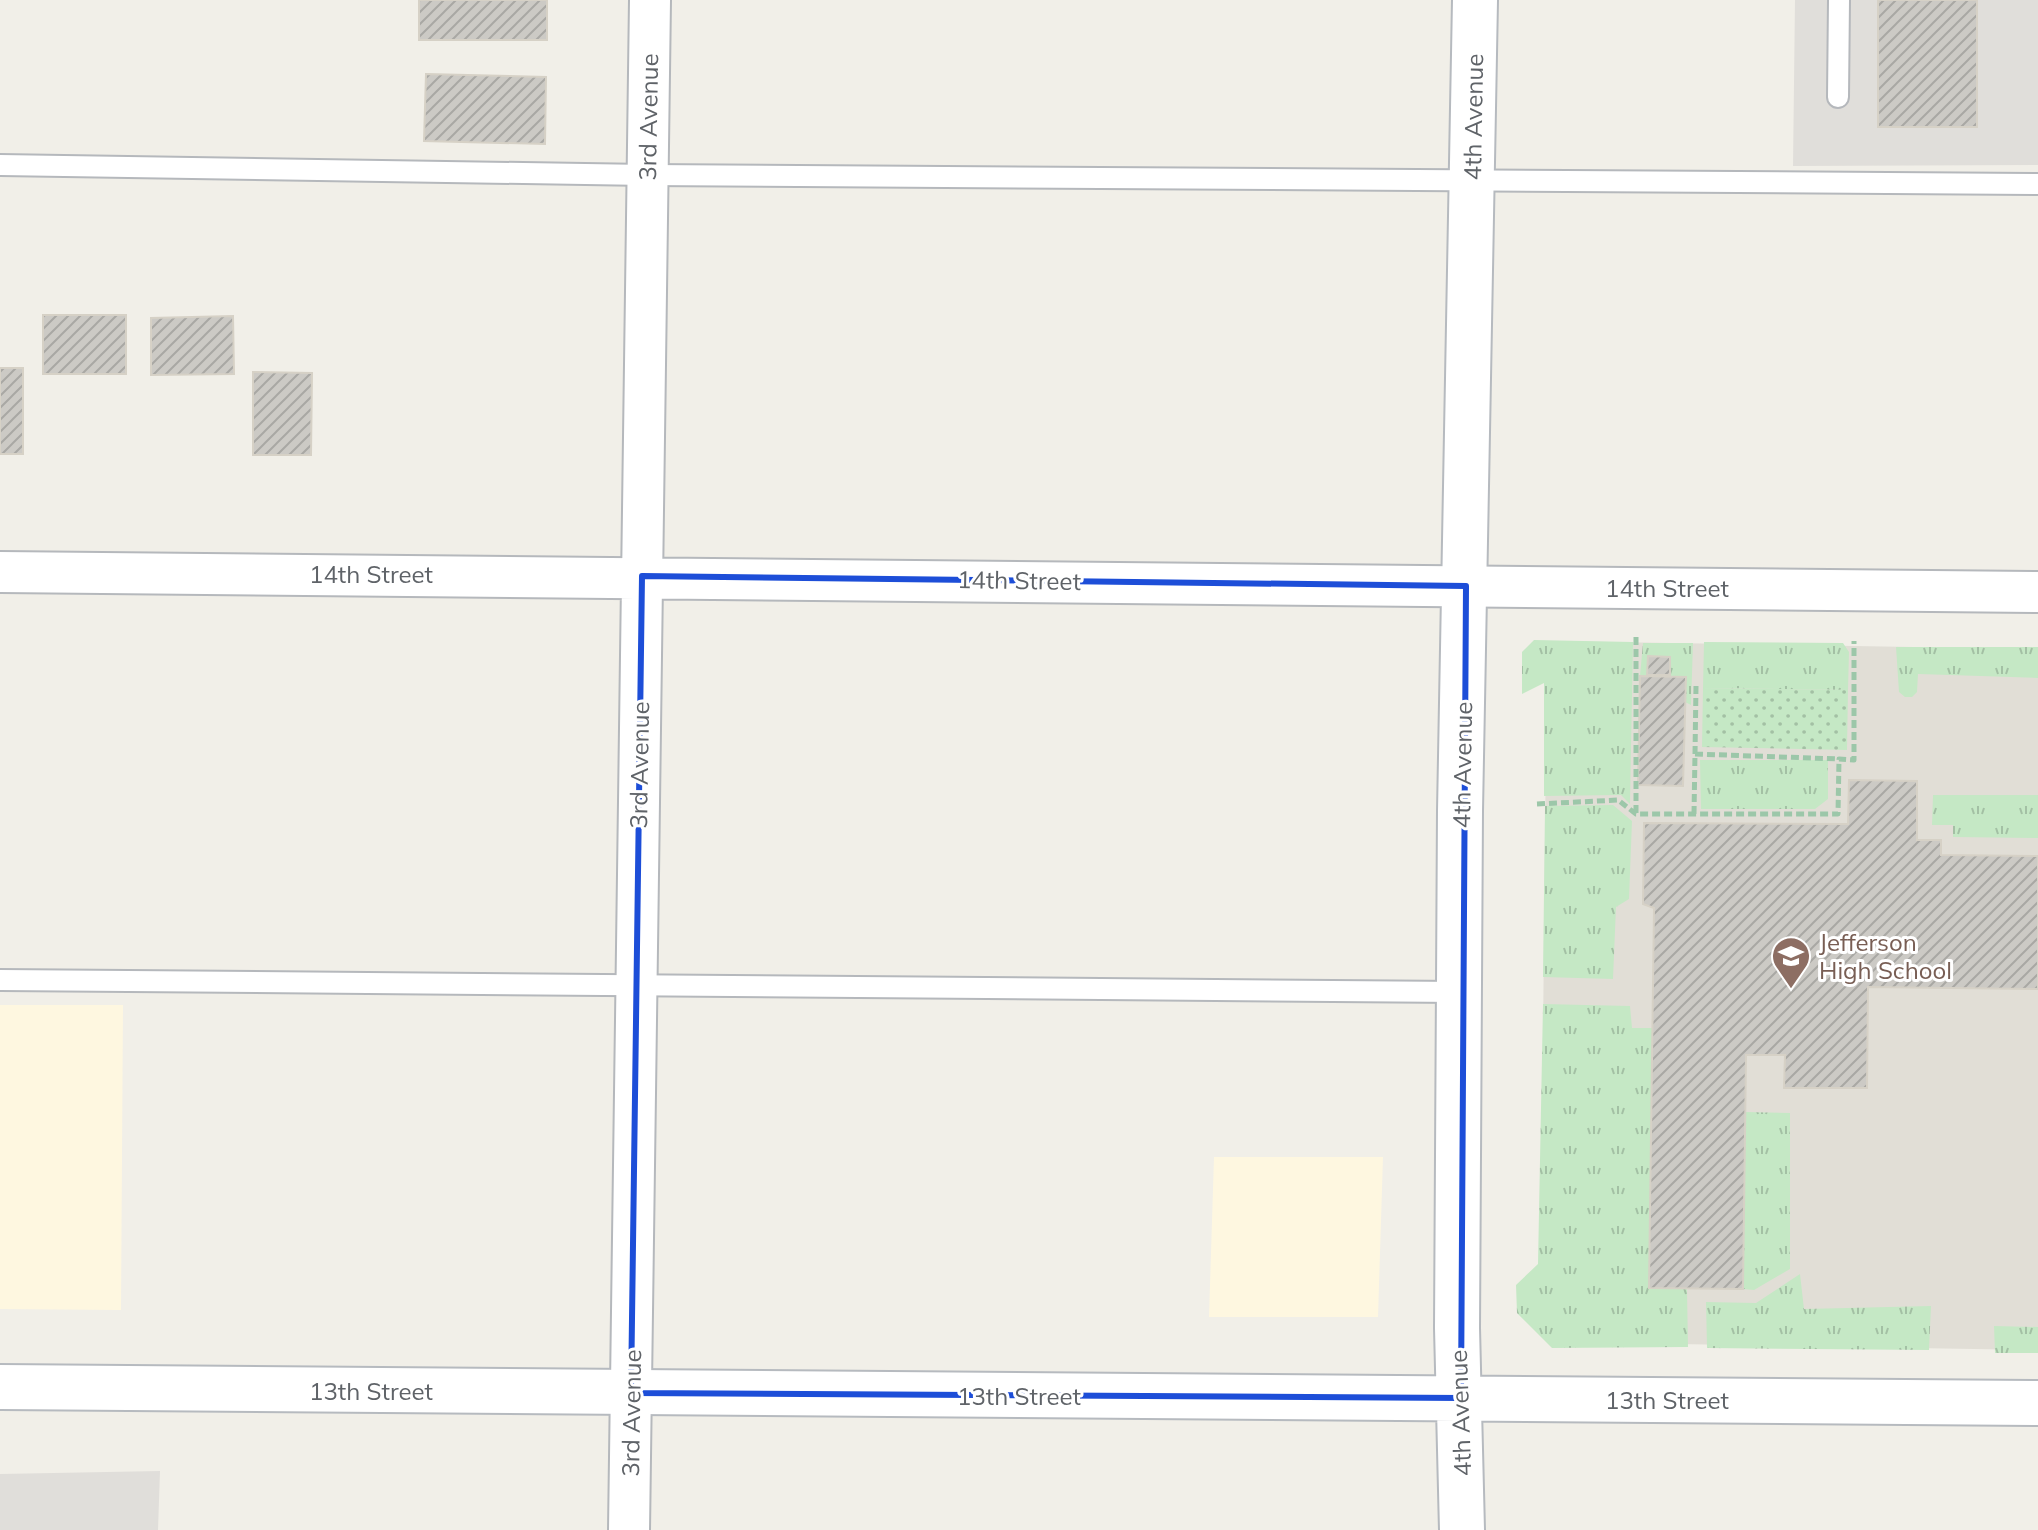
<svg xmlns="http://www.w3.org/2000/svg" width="2038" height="1530" font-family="Mulish,sans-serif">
	<defs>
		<pattern id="grass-tufts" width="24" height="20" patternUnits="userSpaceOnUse" patternTransform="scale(2)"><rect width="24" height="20" fill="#c5e8c5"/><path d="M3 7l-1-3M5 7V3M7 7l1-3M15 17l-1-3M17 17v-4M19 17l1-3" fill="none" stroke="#a3c0a4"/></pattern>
		<pattern id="park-dots" width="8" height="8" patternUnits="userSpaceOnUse" patternTransform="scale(2)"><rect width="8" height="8" fill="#c5e8c5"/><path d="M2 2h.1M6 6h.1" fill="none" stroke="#a3c0a4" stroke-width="1.8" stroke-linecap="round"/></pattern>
		<pattern id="building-hatch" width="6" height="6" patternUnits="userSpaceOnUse" patternTransform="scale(2)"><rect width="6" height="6" fill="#cccac5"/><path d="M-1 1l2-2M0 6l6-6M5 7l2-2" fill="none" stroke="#a9a8a4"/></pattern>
	</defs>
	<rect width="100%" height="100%" fill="#f1efe8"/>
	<path fill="#fef7e0" d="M0,1005H123L121,1310L0,1309Z
		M1214,1157H1383L1378,1317H1209Z"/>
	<path fill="#e0deda" d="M1795,0H2038V165L1793,166Z
		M160,1471L158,1530H0V1474Z"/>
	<path fill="#e1ded6" d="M1547,641L2038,649V1350L1559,1342L1540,1332Z"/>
	<path fill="url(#grass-tufts)" fill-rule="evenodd" d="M1534,640L1633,642L1630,804L1621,795L1544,796V683L1522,694V652Z
		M1704,642L1843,643L1849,652L1848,690L1703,688Z
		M1643,643H1693L1691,705L1685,702L1686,677L1640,676ZM1648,656L1670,657V675H1647Z
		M1896,647H2038V678L1918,674L1917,692L1912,697H1905L1899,692Z
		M1700,760H1828V799L1815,809H1701Z
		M1933,795H2038V838L1953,837V825H1932Z
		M1613,805L1632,821L1629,899L1616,907L1613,979L1543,977L1545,806Z
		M1543,1004L1630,1006L1632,1028H1652L1649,1288L1687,1289L1688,1347L1552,1348L1517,1313L1516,1285L1538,1264Z
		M1745,1112L1790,1113V1269L1754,1290L1743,1289Z
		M1800,1274L1804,1309L1931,1306L1929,1350L1707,1348L1706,1302L1756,1303Z
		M1994,1326L2038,1327V1353H1995Z"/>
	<path fill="url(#park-dots)" d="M1703,688L1848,690L1847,750L1702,747Z"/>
	<path fill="url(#building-hatch)" stroke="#d6d1c6" stroke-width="2" d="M419,0H547V40H419Z
		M1878,0H1977V127H1878Z
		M426,74L546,77L545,144L424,141Z
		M43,315H126V374H43Z
		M233,316L234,374L151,375V318Z
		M0,368H23V454H0Z
		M253,372L312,373L311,455H253Z
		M1648,656L1670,657V675H1647Z
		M1640,676L1686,677L1683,786L1638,785Z
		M1849,780L1917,781V840H1941V855L2038,856V989L1868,987L1867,1088H1784L1785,1055H1746L1743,1289L1649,1288L1654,908L1643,904L1644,823L1848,824Z"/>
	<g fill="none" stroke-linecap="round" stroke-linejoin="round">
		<defs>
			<path id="lane" d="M1838,97L1839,0
				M0,165L647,175L2038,184
				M0,980L1459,992"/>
			<path id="street" d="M0,572L2038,592
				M629,1530L650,0"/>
			<path id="secondary" d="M0,1387L2038,1403
				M1462,1530L1457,1328L1460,811L1475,0"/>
		</defs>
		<use href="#lane" stroke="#b5b8bc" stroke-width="24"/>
		<use href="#street" stroke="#b5b8bc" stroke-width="44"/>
		<use href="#secondary" stroke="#b6babf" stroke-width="48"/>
		<path stroke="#9cc7a9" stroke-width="5" stroke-dasharray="8 4" stroke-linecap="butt" d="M1636,637V814
			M1695,754L1696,686
			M1537,804L1618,800L1636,814H1838L1839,759L1854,760V641
			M1694,814L1695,754L1839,759"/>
		<use href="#lane" stroke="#fff" stroke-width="20"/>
		<use href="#street" stroke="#fff" stroke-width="40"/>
		<use href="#secondary" stroke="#fff" stroke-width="44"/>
	</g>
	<path fill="none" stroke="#1d4ed8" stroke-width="6" stroke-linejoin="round" d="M642,576L1466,586L1461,1398L631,1393Z"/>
	<defs>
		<symbol id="school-pin" viewBox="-11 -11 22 30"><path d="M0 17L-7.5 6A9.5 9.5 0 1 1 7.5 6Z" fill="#8d6e63" stroke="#fff"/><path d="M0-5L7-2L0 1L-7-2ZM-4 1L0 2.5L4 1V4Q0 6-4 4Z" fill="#fff"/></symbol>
	</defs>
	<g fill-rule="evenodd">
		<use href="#school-pin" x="1769" y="934" width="44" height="60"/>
	</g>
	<g text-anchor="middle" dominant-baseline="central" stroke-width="6" stroke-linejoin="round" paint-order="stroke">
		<g font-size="24" fill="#5f6368" stroke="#fff">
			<text transform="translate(648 117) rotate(-89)">3rd Avenue</text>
			<text transform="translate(1473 117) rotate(-89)">4th Avenue</text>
			<text x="371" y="574">14th Street</text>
			<text transform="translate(1019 580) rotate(1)">14th Street</text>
			<text x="1667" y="588">14th Street</text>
			<text transform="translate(639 765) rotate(-89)">3rd Avenue</text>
			<text transform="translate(1462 765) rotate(-89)">4th Avenue</text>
			<text x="371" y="1391">13th Street</text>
			<text x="1019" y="1396">13th Street</text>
			<text x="1667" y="1400">13th Street</text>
			<text transform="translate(631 1413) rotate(-89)">3rd Avenue</text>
			<text transform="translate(1460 1413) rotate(-92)">4th Avenue</text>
		</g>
		<g font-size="24" fill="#785e54" stroke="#fff" text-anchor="start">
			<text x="1819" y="942">Jefferson<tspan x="1819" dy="28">High School</tspan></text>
		</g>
	</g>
</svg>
